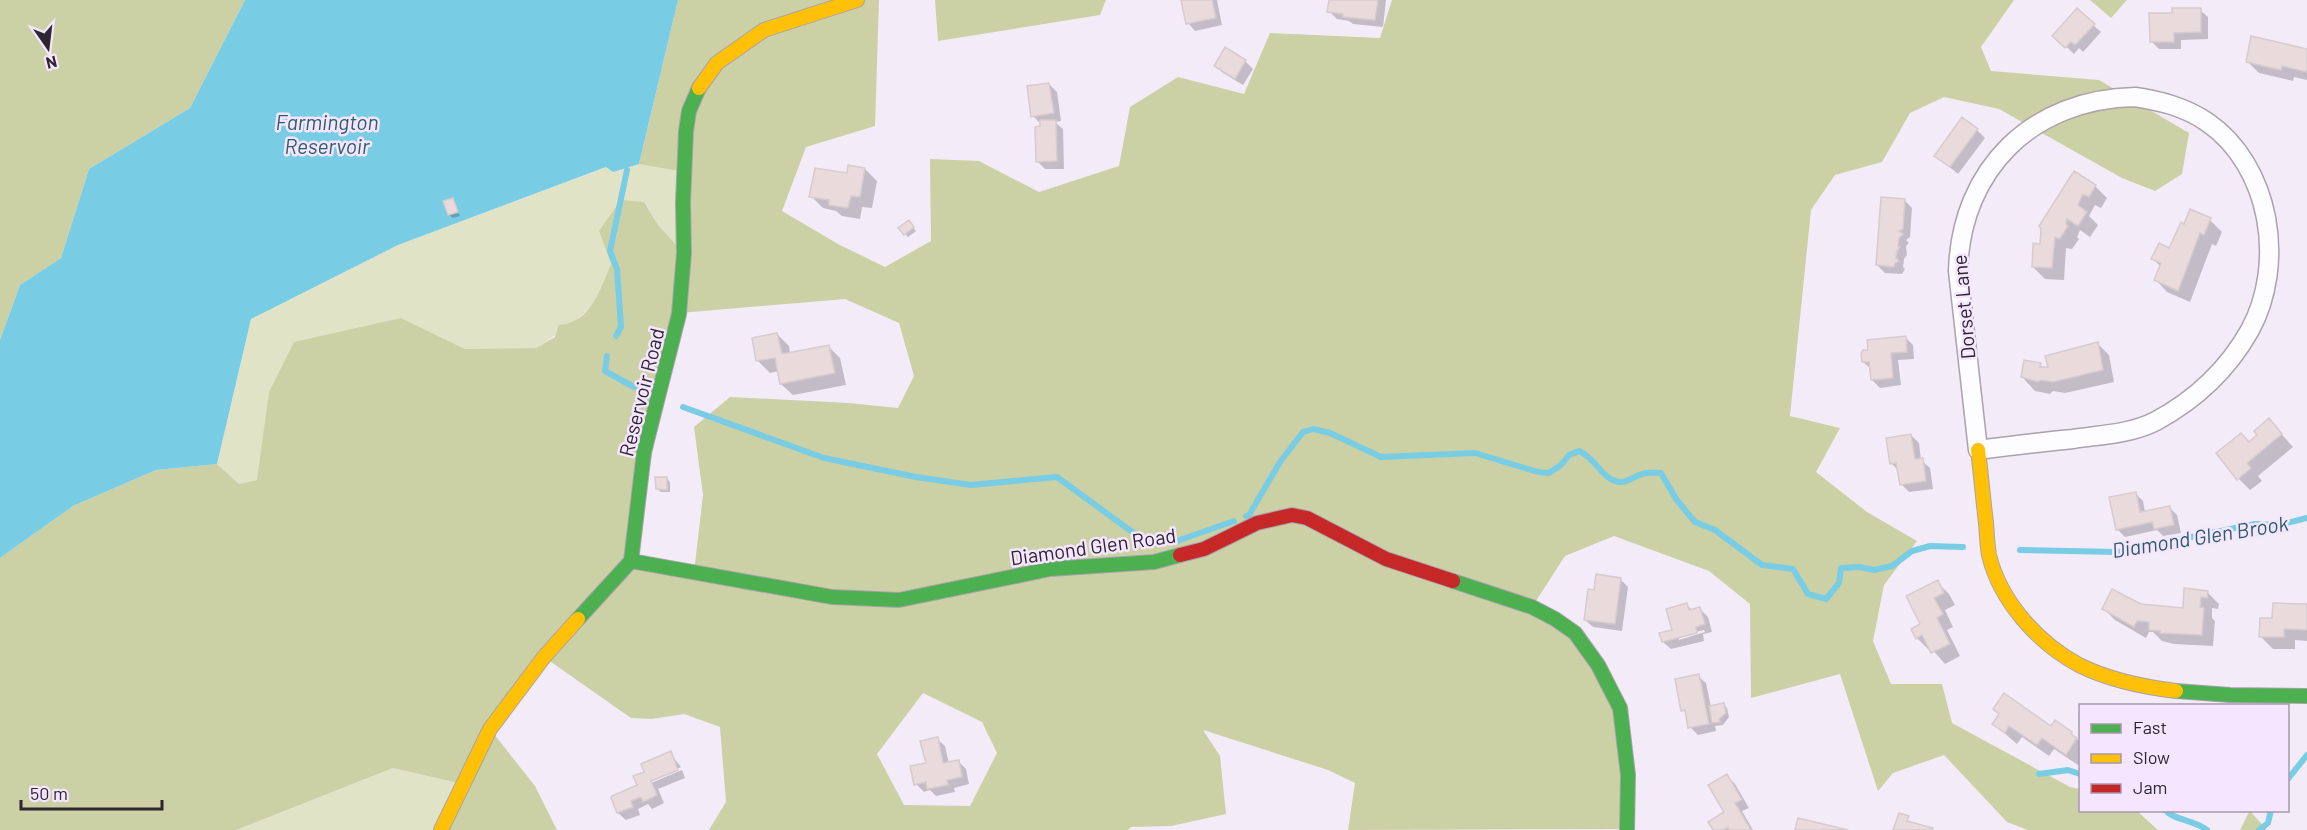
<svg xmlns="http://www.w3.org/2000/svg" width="2307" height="830" font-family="Barlow,sans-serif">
	<rect width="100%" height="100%" fill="#f4ebf8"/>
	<path fill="#e1e3c6" d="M639,164L684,172V253L658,225L644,202L599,231L611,264L594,304L572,324L536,348L465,349L401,318L269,392L258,480L239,484L217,464L251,319L398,245L607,167L613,172Z
		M393,768L464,784L441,830H236Z"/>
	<path fill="#ccd0a5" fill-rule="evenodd" d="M0,0H245L190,108L89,169L61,258L20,285L0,340Z
		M678,0H879L875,126L806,147L782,211L838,244L885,267L931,241L930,159L979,161L1039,192L1119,166L1130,107L1178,77L1244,94L1270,33L1380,38L1392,0H2014L1981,47L1991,71L2099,80L2189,133L2182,174L2155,191L2122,178L1999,109L1944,97L1910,113L1882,162L1835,175L1811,210L1790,416L1840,428L1816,472L1867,512L1917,541L1884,585L1873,641L1891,684H1942L1952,723L2070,787L2080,789V810L2137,811L2158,830H2028L2007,822L1944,755L1893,773L1878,791L1840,674L1751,698L1750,604L1709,571L1614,536L1565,556L1532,607L1555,619L1620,708L1627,829L1348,830L1355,783L1328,770L1203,730L1220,756L1226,814L1171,826L1131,827L1128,830H709L726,802L720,727L684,714L651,719L631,718L544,657L490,729L535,786L557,830H441L463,784L393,768L236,830H0V558L73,506L156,470L217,464L239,484L257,480L269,392L294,342L401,318L465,349L536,348L555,337L559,325C591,323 600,289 611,264L599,231L621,200L644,202L658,225L683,252L684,172L639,164ZM845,299L899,323L914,376L898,408L849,403L730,397L694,427L703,495L694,572L631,561L680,313ZM923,693L982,722L997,753L970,806L904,805L877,754Z
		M935,0H1106L1100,15L938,41Z
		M2090,0H2127L2111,18Z
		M2250,810V811L2267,830H2240Z"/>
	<path fill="#78cce4" d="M245,0H678L639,164L613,172L606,167L398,245L251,319L217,464L156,470L73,506L0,558V340L20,285L61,258L89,169L190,108Z"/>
	<path fill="#0003" fill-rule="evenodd" d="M1183,0H1217L1222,25L1195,31L1188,23Z
		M1346,0H1386L1383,27L1353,24L1349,21L1337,19L1329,11Z
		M2200,10L2208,17V39L2181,40V49H2159L2151,41L2173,15Z
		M2093,25L2101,32L2083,52L2079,48L2074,54L2054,35Z
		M2307,50V80L2294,77L2293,81L2259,73L2247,61Z
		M1245,61L1253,69L1243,85L1223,73L1215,66Z
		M1049,84L1057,92L1061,121L1055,122L1063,129L1064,169H1045L1037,161L1042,125L1033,116Z
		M1977,130L1985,138L1958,174L1936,156Z
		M865,169L877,181L872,208L862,207L860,219L842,216L836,211L823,208L811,196L848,175Z
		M2074,173L2095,186L2107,198L2101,208L2095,205L2089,216L2098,225L2090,237L2080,230L2077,237L2079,239L2072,249L2066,248L2064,280L2045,279L2033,267Z
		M452,200L460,216L453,218L449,215Z
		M1904,200L1912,208L1910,237L1906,240L1909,243L1906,246L1907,255L1904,259L1903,267L1905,269L1902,274L1885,273L1877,265Z
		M2210,220L2222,232L2216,246L2212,244L2190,302L2167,292L2156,280L2161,267L2153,259L2170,250L2185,225Z
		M912,226L916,231L908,237L905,234Z
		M777,334L789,346L790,354L828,346L840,358L846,385L793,395L781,384L779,371L770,373L758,361Z
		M1905,337L1913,345L1914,359L1898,360L1901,385L1880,388L1872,380L1871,369L1863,362Z
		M2097,343L2109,355L2114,382L2065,393L2053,391L2050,394L2035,391L2024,379L2026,361L2050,369Z
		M2269,420L2293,447L2258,476L2262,481L2250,490L2239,479L2260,435Z
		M1911,435L1919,443L1921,460L1930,468L1933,489L1909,492L1901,484L1899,471L1891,463Z
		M666,478L670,482V492H661L657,489Z
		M2135,493L2143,501L2145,512L2169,507L2177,515L2181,533L2163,536L2157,530L2125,537L2117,529Z
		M1620,579L1628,587L1622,631L1593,627L1585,620L1595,591Z
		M1937,582L1949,594L1955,605L1945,610L1953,627L1947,630L1960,656L1945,664L1931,648L1929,650L1917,638Z
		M2207,592L2219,604L2218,609L2212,608V618L2215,621L2213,646L2174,644L2162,641L2153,632H2149L2146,638L2115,620L2103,608L2140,606L2184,610Z
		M1687,605L1693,611L1700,609L1708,617L1712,632L1703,634L1704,641L1671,649L1663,642L1674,631ZM1704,630L1705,632L1679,640V636Z
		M2307,605V641L2295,640V649H2273L2261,637L2274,620Z
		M1698,676L1706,683L1711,707L1724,704L1727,708L1729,717L1723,725L1715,726L1716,731L1698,735L1690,727L1687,714L1683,710Z
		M1994,724L2052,728L2071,733L2080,742V762L2078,765L2054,749L2049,756L2022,737L2017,744Z
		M937,739L945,746L949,764L958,761L966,769L969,784L954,788L955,792L936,796L930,790L924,792L916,784L927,764Z
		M670,753L681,767L651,779V783L682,770L685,778L658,789L664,803L652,809L648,804L638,809L640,815L626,820L618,813L639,786L646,773Z
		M1727,776L1735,784L1749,808L1742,811L1753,830H1714L1726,813Z"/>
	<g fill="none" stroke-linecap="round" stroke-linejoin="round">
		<path stroke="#78cce4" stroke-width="6" d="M616,336L621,327L617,269L610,251L627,170
			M607,356L605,371L634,387
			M683,407L824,458L916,477L971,485L1057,477L1135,534L1153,544L1177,541L1234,521
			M1246,516L1249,515L1280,462L1303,432L1313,429L1330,433L1381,457L1475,453L1538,472L1549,473L1561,465L1569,455L1579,451C1596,458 1602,480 1620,482C1628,483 1634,476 1642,474C1648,472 1654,473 1661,473L1676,499L1695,522L1715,530L1762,565L1793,569L1808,594L1826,599L1839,583L1841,568L1860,567L1874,570L1892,566L1912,551L1930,546L1963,547
			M2020,550L2118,552L2255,524L2279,525L2307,518
			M2039,774L2068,770L2080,774
			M2288,779L2307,755
			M2165,810C2174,820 2194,820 2207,830
			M2259,830L2268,823L2271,810"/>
	</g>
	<path fill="#e9dadc" stroke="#d6cbce" stroke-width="1.5" d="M1181,0H1212L1216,18L1186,24Z
		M1329,0H1378L1375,20L1343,17V14L1327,12Z
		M2077,8L2095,24L2075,45L2071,42L2065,48L2052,36Z
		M2172,8H2201V32L2174,33V42H2150L2149,13H2172Z
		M2251,36L2307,49V72L2282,66L2281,70L2246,62Z
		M1225,47L1246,60L1235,79L1214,66Z
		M1049,83L1054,113L1031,117L1027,86Z
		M1962,117L1978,129L1950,167L1934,156Z
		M1040,120H1056L1057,161L1036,162L1035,127L1040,126Z
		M848,165L865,168L860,197L851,196L848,208L829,205V200L809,197L815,168L847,173Z
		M2074,171L2096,185L2089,197L2083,194L2078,205L2087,212L2078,226L2067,219L2066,224L2068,226L2061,237L2059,239L2055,237L2052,268L2032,267L2033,243L2040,244L2041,229L2039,226Z
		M1881,197L1905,199L1903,229L1899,231L1903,234L1899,238L1898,246L1900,247L1897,251L1896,258L1899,261L1895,263L1894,267L1876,265Z
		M453,198L458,212L448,215L443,201Z
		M2190,209L2211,218L2204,235L2200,233L2178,291L2154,280L2161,263L2151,259L2159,243L2169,248L2181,222L2184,224Z
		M909,220L914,227L904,235L898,228Z
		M777,333L782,354L829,345L835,373L780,384L775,358L756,361L752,338Z
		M1906,336L1907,352L1891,353L1893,378L1871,380L1869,362H1862L1861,354L1863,350H1868L1867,340Z
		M2098,342L2103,370L2053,382L2041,380L2038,382L2021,377L2024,360L2041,363L2040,367H2048L2045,356Z
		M2269,418L2282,434L2247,463L2251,468L2237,480L2216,453L2241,433L2249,442L2257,435L2254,431Z
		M1911,434L1915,459L1923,458L1926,481L1900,485L1896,463L1890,464L1886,438Z
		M655,477H667V490L656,489Z
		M2136,492L2140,512L2170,506L2174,525L2154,529L2152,522L2116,530L2109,497Z
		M1596,574L1621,578L1615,624L1584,620L1588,589L1594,590Z
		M1938,580L1944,593L1934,598L1943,614L1937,618L1950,644L1931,653L1922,635L1916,639L1911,629L1920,624L1906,596Z
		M2184,588L2208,591L2207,598L2201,597L2200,607L2204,608L2202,635L2160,633V631L2149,630V622L2137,621L2134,627L2102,609L2112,589L2141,604L2183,608Z
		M1687,603L1689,610L1700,607L1705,624L1696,627L1697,633L1662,642L1659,633L1672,630L1666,609Z
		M2273,603L2307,604V630L2284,629V637H2259L2260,618H2272Z
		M1699,674L1709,724L1688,728L1685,710L1681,711L1675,679Z
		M2004,693L2051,726L2055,720L2072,732L2071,734L2077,738L2066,755L2042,738L2037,745L2009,726L2005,733L1992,724L1999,714L1993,709Z
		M1724,703L1726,713L1719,719L1720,722L1712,723L1709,706Z
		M938,737L943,763L959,760L962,777L947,780L948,785L927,789L926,782L914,785L910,766L926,763L920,741Z
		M671,751L678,770L651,781L657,795L643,802L641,797L631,801L633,807L617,813L611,798L612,796L637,785L633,776L644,772L641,764Z
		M1727,774L1742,800L1735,803L1751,830H1729L1728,827L1723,830H1713L1708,822L1724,812L1708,785Z
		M1899,813L1909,816L1907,821L1933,828V830H1893Z
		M1798,818L1848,830H1795Z"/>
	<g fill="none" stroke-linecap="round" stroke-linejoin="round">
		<defs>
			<path id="street" d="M2135,97C2161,101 2185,107 2207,122C2271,166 2286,264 2250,330C2228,369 2195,400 2156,421C2131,434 2100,435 2073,439C2041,442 2009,446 1978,450L1958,271C1961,168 2033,99 2135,97Z"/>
			<path id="fast" d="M631,561L832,597L899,600L1050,569L1154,562L1180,555
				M1453,581L1532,607L1555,619L1575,633L1598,665L1620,708L1628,775L1627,830
				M578,619L631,561L644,452L679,314L684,253L683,203L686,131L689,111L699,88
				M2176,691L2230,695L2307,696"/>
			<path id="slow" d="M699,88L717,63L764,30L857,0
				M1978,450C1981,474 1983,498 1986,523C1987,533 1987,544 1989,555C2000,601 2038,643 2079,665C2109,680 2143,687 2176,691
				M441,830L490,729L544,657L578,619"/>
			<path id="jam" d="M1180,555L1204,549L1257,523L1292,515L1307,518L1386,559L1453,581"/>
		</defs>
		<use href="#street" stroke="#aaa2ad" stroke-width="21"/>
		<use href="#fast" stroke="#aaa2ad" stroke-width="16"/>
		<use href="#slow" stroke="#aaa2ad" stroke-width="16"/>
		<use href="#jam" stroke="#aaa2ad" stroke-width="16"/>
		<use href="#street" stroke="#fdfcfe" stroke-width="18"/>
		<use href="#fast" stroke="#4caf50" stroke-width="14"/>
		<use href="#slow" stroke="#ffc107" stroke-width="14"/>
		<use href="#jam" stroke="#c62828" stroke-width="14"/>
	</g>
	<g text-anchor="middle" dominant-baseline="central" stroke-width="5" stroke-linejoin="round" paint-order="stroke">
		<g font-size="20" fill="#2d2631" stroke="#f5e5fe">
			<text transform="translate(1963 307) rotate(-95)">Dorset Lane</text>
			<text transform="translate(641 392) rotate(-76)">Reservoir Road</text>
			<text transform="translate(1093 546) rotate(-8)">Diamond Glen Road</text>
		</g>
		<g font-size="21" font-style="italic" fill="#2b5e6b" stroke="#f5e5fe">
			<text x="327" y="121">Farmington<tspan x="327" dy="24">Reservoir</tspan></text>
			<text transform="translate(2200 536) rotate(-9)">Diamond Glen Brook</text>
		</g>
	</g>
	<rect x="2079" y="704" width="210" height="108" fill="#f5e5fe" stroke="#a599ac" stroke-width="1.5"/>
	<rect x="2091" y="724" width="30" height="9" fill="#4caf50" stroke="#a599ac" stroke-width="1.5"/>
	<text x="2133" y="734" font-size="18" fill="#2d2631">Fast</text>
	<rect x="2091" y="754" width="30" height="9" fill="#ffc107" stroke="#a599ac" stroke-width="1.5"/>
	<text x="2133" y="764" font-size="18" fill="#2d2631">Slow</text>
	<rect x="2091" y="784" width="30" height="9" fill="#c62828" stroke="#a599ac" stroke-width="1.5"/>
	<text x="2133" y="794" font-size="18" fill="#2d2631">Jam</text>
	<g transform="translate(48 48) rotate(166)" stroke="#f5e5fe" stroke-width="4.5" paint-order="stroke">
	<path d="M0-4.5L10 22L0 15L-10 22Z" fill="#2d2631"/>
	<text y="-9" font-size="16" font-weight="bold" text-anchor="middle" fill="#2d2631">N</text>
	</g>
	<path d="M21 800v9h141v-9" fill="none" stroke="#2d2631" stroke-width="3"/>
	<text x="30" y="800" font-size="18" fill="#2d2631" stroke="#f5e5fe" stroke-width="4.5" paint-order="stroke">50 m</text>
</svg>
